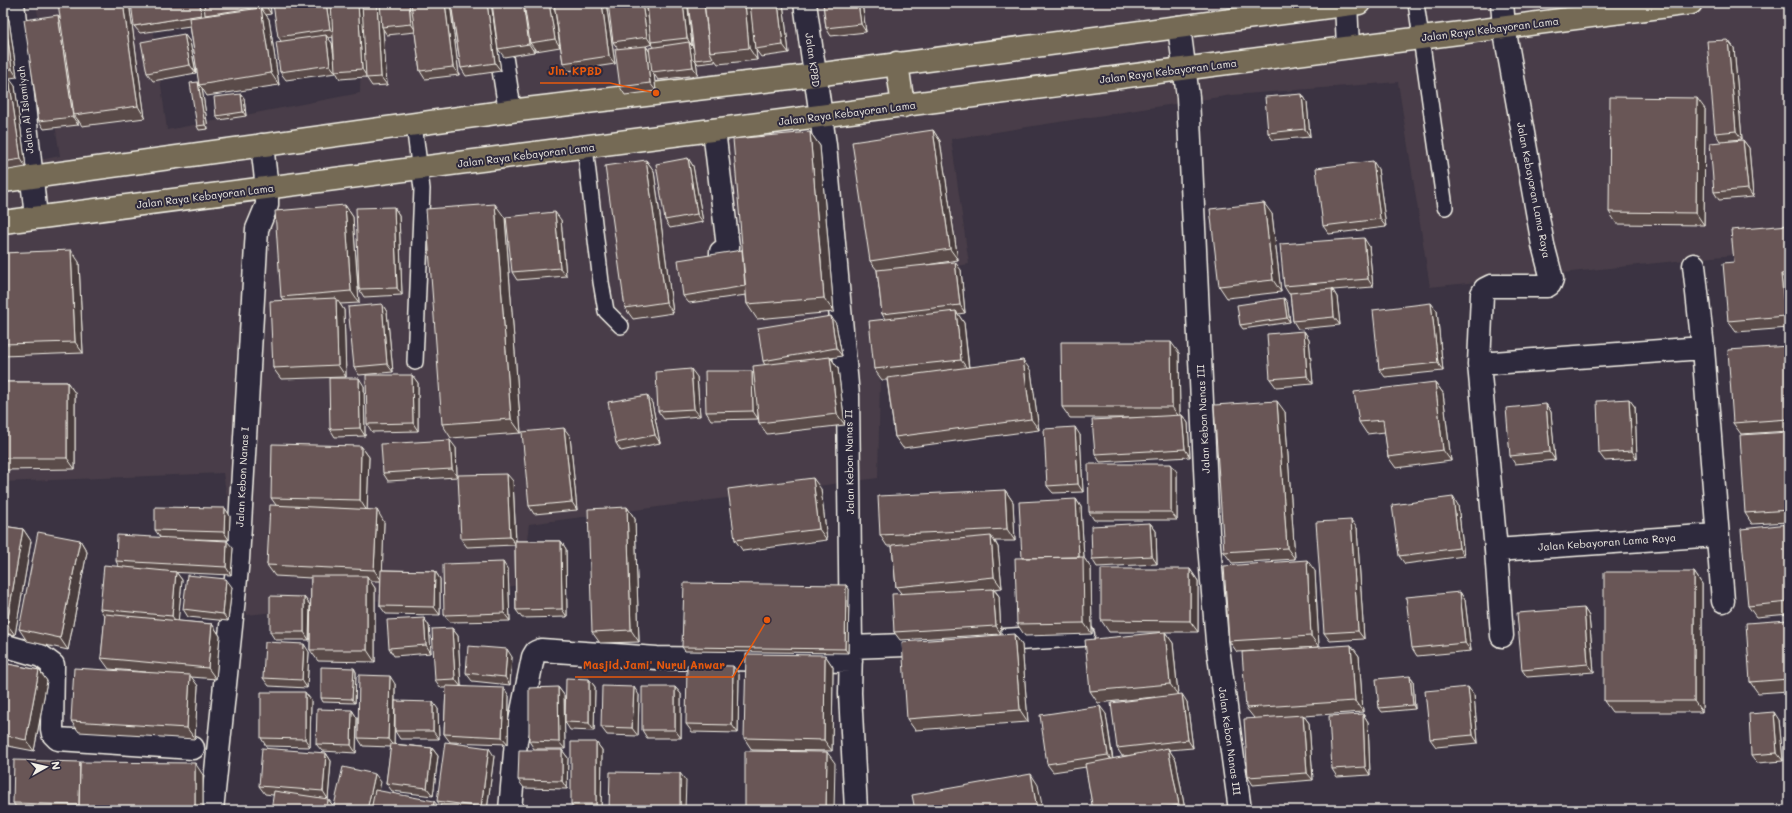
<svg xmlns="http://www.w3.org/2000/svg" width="1792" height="813" font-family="Mali,sans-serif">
	<rect width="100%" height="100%" fill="#3b3342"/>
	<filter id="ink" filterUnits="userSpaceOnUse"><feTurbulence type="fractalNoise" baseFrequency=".025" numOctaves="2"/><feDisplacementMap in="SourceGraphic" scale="8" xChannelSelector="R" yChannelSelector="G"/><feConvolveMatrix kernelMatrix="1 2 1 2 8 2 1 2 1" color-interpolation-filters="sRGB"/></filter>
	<g filter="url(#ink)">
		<path fill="#493e48" d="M36,3H150L167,130L360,93L362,3H1789V249L1430,287L1398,82L1232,95L951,139L969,264L882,278L878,478L529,524L521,585L247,615L223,473L3,482V167L60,156Z"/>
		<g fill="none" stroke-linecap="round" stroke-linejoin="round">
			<defs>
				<path id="service" d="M1416,3L1445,207
					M414,124L422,189L415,362
					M585,147L601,282L606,311L621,326"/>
				<path id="minor" d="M13,3L36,217
					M493,3L510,111
					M805,3L825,145L848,396L851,647L850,693L856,810
					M1346,3L1348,47
					M1502,3L1504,27L1543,245L1552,279L1550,284L1547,286H1491L1485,289L1482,294L1479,364L1496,550L1717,535
					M1179,27L1188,97L1208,533L1217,641L1240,810
					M714,130L728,247L721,252V258
					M1694,265L1703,348L1723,601
					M1479,364L1703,348
					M1496,550L1502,636
					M988,641L1083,635
					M3,645L41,656L53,665L52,729L53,734L58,739L193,748
					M851,647L932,644
					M212,810L238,559L257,229L267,205V188L262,145
					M510,810L516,741L533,657L536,652L541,650L657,658L851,661"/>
				<path id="primary" d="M897,63L903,106
					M3,181L510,111L815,75L1359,3
					M3,222L1691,3"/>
			</defs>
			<use href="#service" stroke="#f4f1e8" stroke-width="18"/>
			<use href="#minor" stroke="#f4f1e8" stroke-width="25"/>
			<use href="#primary" stroke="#f4f1e8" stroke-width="25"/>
			<use href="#service" stroke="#2f2a3d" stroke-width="15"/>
			<use href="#minor" stroke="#2f2a3d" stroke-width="22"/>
			<use href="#primary" stroke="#746b55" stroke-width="22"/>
		</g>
		<path fill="#5a4b4a" stroke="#f4f1e8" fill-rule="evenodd" d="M3,3L8,15H6L9,20L17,77L3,79Z
			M129,3L145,118L82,126L78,120V125L44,129L39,121L58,15L60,17Z
			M270,3L271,14L266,15L269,19L279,85L207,96L202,88L208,129L199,130L197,126L199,82L190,26L140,33L134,26Z
			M331,3H450L459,75L425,79L420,71L415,32L387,35L383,29L387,85L372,86L366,77L340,79L336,72V73L286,80L280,72L281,41L278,37L331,4V8ZM333,37L334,61L332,43L328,38Z
			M451,3H491L501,71L466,76L461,68Z
			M554,3L560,47L536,51L534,48V52L504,57L498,49Z
			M554,3H606L615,64L568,71L563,63Z
			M647,3H685L688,8L692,46L694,49L783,3L789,53L761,57L756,50L757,60L718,64L715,60V62L698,64L696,61L698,75L658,80L654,74L656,91L625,95L620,87L618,49L613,42L647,7ZM652,44L654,47L649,51L646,46Z
			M823,3H862L866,32L831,36L826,28Z
			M184,34L190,42L196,73L153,81L147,73Z
			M1728,40L1734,48L1742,139L1720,141L1715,133Z
			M3,79L15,86L26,167L3,171Z
			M1302,94L1307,102L1310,137L1273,140L1268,133Z
			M244,98L246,116L219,120L216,116Z
			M1705,109L1704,225L1617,224L1609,212Z
			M933,130L940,141L958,260L920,266L961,270L965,313L958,314L964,323L969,367L1031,371L1039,430L903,448L895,437L887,380H882L874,369L885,319L882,314L877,270L870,261Z
			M810,132L820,146L834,312L757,319L747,304L746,295L689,303L683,296L742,250Z
			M1743,140L1749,148L1753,197L1719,200L1714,192Z
			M688,158L693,166L703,222L670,228L665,220Z
			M646,160L654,171L673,313L633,319L625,308Z
			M1378,169L1386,227L1329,234L1323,226Z
			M345,205L353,217L359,303L340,304L344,310L346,377L281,379L273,368L284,301L281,297Z
			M394,207L399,215L402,295L364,297L359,289Z
			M1272,214L1281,292L1227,298L1219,286Z
			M505,218L521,433L451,438L442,424Z
			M561,220L566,276L517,280L512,272Z
			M1789,225V328L1736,332L1728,321L1734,262Z
			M1369,246L1373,287L1333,290L1337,297L1340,325L1298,329L1293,321L1290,294H1289L1284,286Z
			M3,253L79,262L83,353L3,356Z
			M1287,302L1290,322L1243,329L1240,325Z
			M382,304L387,312L393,372L359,375L354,367Z
			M1437,311L1443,371L1385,377L1379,369Z
			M836,324L842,356L831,358L838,368L845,425L767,434L759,423L758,412V419L711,420L706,412L754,372L765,365L763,361Z
			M1304,331L1309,339L1313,384L1276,387L1270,379Z
			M1789,346V431L1741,434L1733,423Z
			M1179,353L1180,415H1182L1188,423L1190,457L1100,462L1095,454L1136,418H1070L1062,407Z
			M412,375L418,383V431L372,432L367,424Z
			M697,377L700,416L664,419L658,411Z
			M3,382H67L75,393V469L3,470Z
			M1435,382L1443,393L1451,461L1396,468L1388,457L1385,432L1367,434L1359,422Z
			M364,386L365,436L335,437L330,429Z
			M1629,399L1635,407L1637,459L1605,461L1599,453Z
			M652,403L660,443L621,451L616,443Z
			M1546,404L1551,412L1555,460L1515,464L1510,456Z
			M1285,412L1295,559L1232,563L1224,552Z
			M1789,432V522L1752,524L1745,513Z
			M1080,435L1083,492L1053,493L1047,486Z
			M570,436L577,510L534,514L529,506Z
			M361,446L369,457L367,510L384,522L382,570L435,571L440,579V615L386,614L380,606L381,581H370L375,588V662L318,661L310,650L311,578L275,576L267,565L276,505L271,498Z
			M456,448L457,477L388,481L383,473Z
			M1177,472V520H1094L1089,512Z
			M513,481L516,541H561L566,549L567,617L522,618L516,610L515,545L467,547L461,539Z
			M821,489L827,540L743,551L735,540Z
			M1005,490L1013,502L1015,541H995L998,547L1002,588L994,589L999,596L1001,634L900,640L894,632L901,593L896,587L892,546H887L880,535Z
			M1076,499L1081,507L1084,558L1091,568L1092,634L1025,636L1017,624Z
			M1458,505L1464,556L1405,564L1399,556Z
			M627,507L635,519L639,642L600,643L592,632Z
			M230,516L229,540L195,539L233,548L231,575L168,572H176L182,580L178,621L212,624L220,636L216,679L191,677L198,686L195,739L79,732L71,721L146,672L109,669L101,658L105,617L100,609L119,567L116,561L160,537L155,530Z
			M1150,523L1156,531L1157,564L1097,567L1092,559Z
			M1789,524V614L1756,617L1748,606Z
			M3,526L23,529L31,541L15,635L3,633Z
			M1357,528L1364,639L1330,641L1324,633Z
			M80,540L87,552L68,650L27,641L19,629Z
			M1190,569L1198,581V632H1165L1173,643L1178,694L1187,702L1193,748L1169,750L1176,760L1185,810H1093L1086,767L1053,772L1047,764L1106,714L1113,759L1135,755L1122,756L1117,748L1155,697L1098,703L1090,691L1161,632H1109L1101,620Z
			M508,570L510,621L450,622L444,615Z
			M1315,571L1319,647L1237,652L1229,641Z
			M1694,572L1702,584V712H1612L1604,701Z
			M846,585L849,589L848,653L685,651L682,647Z
			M232,587L228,621L188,617L183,609Z
			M1460,592L1465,600L1471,651L1417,656L1412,648Z
			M304,597L310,605L309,640H275L270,632Z
			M1584,608L1589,616L1594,672L1527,677L1522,670Z
			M424,618L429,626L431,653L394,656L389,648Z
			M1789,620V691L1758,693L1750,682Z
			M452,628L458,636L461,686L509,696L508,744L450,742L444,734L446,688H441L435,680Z
			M1014,634L1022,645L1028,722L915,730L907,719Z
			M1351,645L1359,656L1363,712L1304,716L1309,723L1313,780L1253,785L1248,777L1254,718L1246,708Z
			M309,652L307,688L269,686L263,678Z
			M825,655L833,667L832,751L752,750L744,738Z
			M512,657L510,685L472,681L466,673Z
			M3,663L39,670L47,681L34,751L3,745Z
			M354,668L356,672L355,703L323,702L321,698Z
			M739,674L738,733L692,732L686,724Z
			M1410,676L1413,680L1415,709L1382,712L1379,708Z
			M589,679L595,687L594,731L570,730L565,722Z
			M395,684V701L438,709L439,739H400L395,731V706L394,744L432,748L438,756L433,796L392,791L386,783L391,747L363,746L358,738Z
			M558,687L564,695L565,749H534L529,741Z
			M675,687L681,694V738H647L642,730Z
			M639,695L638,736L607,735L601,727Z
			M1474,695L1478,743L1436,747L1430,739Z
			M311,700L310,747L266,746L261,738Z
			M352,710L357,718L356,753L322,751L316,744Z
			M1363,714L1368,722L1370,775L1337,777L1332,769Z
			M1779,720L1783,761L1757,763L1751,755Z
			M596,742L602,750L601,810H575L571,804Z
			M562,750L568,758L567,789L524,788L518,780Z
			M326,753L331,761L328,799L334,807L333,810L273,795L265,794L259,786Z
			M494,756L487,810H444V809H443L437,801Z
			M203,775V810H18L13,803Z"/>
		<path fill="#4a3d3c" stroke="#f4f1e8" d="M3,3H7L8,15L3,7Z
			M123,3H129L145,118L138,106Z
			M200,3H204L207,23L201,15Z
			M265,3H270L271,14L266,6Z
			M326,3H330L331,4L336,37L330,29Z
			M358,3H363L367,77L362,69Z
			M377,3H382V27L383,29L387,85L381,77Z
			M409,3H414L417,32L411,24Z
			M445,3H450L459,75L453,67Z
			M487,3H491L501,71L495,63Z
			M523,3H527L530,43L534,48V52L529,44Z
			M549,3H554L560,47L555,39Z
			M602,3H606L615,64L609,56Z
			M642,3H646L652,42H651L652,45L647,37Z
			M683,3H685L688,8L692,46L687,38Z
			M745,3H751L755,49L756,50L757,60L749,48Z
			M778,3H783L789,53L783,45Z
			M858,3H862L866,32L861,24Z
			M261,8L269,19L279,85L271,73Z
			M4,12L9,20L17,77L12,69Z
			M58,15L64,23L74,115L78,120V125L73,117Z
			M184,34L190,42L196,73L190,65Z
			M326,35L332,43L336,71H335L336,73L330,65Z
			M1728,40L1734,48L1742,139L1736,131Z
			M689,42L695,50V60L696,61L698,75L693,67Z
			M646,46L651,54L652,72L654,74L656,91L650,83Z
			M9,78L15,86L26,167L21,159Z
			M198,82L199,85L202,88L208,129L205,125Z
			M241,94L244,98L246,116L243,112Z
			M1302,94L1307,102L1310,137L1305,129Z
			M1697,98L1705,109L1704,225L1696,213Z
			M933,130L940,141L958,260L950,249Z
			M810,132L820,146L834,312L824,298Z
			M1743,140L1749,148L1753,197L1748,189Z
			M688,158L693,166L703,222L697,214Z
			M646,160L654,171L673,313L666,302Z
			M1373,161L1378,169L1386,227L1380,219Z
			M1264,203L1272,214L1281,292L1273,280Z
			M495,204L505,218L521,433L511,419Z
			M345,205L353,217L359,303L351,291Z
			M394,207L399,215L402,295L397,288Z
			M555,212L561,220L566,276L560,268Z
			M1364,238L1369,246L1373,287L1368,279Z
			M71,250L79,262L83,353L75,342Z
			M955,262L961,270L965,313L960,305Z
			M1781,274L1789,285V322L1785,316Z
			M1332,289L1337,297L1340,325L1334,317Z
			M336,298L344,310L346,377L338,365Z
			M1284,298L1287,302L1290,322L1287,318Z
			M1431,303L1437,311L1443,371L1438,363Z
			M382,304L387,312L393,372L387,364Z
			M956,311L964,323L969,371L961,360Z
			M831,316L836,324L842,356L836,348Z
			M1304,331L1309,339L1313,384L1307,376Z
			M1171,342L1179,353L1180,418L1172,407Z
			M830,357L838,368L845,425L837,414Z
			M1023,360L1031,371L1039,430L1031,419Z
			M691,369L697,377L700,416L694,409Z
			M752,371L758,379V419L753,411Z
			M412,375L418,383V431L413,423Z
			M359,378L364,386L365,436L360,428Z
			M67,382L75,393V469L67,458Z
			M1435,382L1443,393L1451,461L1443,450Z
			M647,395L652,403L660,443L655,435Z
			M1629,399L1635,407L1637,459L1632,451Z
			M1277,401L1285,412L1295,559L1287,548Z
			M1546,404L1551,412L1555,460L1550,452Z
			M1182,415L1188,423L1190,457L1185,449Z
			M1075,427L1080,435L1083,492L1078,484Z
			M564,428L570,436L577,510L572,502Z
			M450,440L456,448L457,477L452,469Z
			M361,446L369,457L367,511L360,500Z
			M1171,464L1177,472V520L1171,512Z
			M507,474L513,481L516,545L510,537Z
			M813,478L821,489L827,540L819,529Z
			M1005,490L1013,502L1015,541L1007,529Z
			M1453,497L1458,505L1464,556L1459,548Z
			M1076,499L1081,507L1084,558L1091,568L1092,634L1084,623L1079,557Z
			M627,507L635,519L639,642L631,630Z
			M225,508L230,516L229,540L224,532Z
			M377,510L384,522L382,581L374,570Z
			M1351,520L1357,528L1364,639L1358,631Z
			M1150,523L1156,531L1157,564L1152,556Z
			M23,529L31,541L15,635L7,624Z
			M991,536L998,547L1002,588L994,577Z
			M80,540L87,552L68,650L60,638Z
			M227,541L233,548L231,575L226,567Z
			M561,541L566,549L567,617L562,609Z
			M1307,560L1315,571L1319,647L1311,636Z
			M503,562L508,570L510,621L504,613Z
			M1190,569L1198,581V632L1190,621Z
			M435,571L440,579V615L434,607Z
			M176,572L182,580L178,624L172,616Z
			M1694,572L1702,584V712L1694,701Z
			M367,576L375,588V662L367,650Z
			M226,579L232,587L228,621L223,614Z
			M846,585L849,589L848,653L845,649Z
			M993,589L999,596L1001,634L996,626Z
			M1460,592L1465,600L1471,651L1465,643Z
			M304,597L310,605L309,640L304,632Z
			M1584,608L1589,616L1594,672L1588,664Z
			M424,618L429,626L431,653L426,645Z
			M212,624L220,636L216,679L208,668Z
			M452,628L458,636L461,687L455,679Z
			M1165,632L1173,643L1178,695L1170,684Z
			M1014,634L1022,645L1028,722L1020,710Z
			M304,644L309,652L307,688L302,680Z
			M1351,645L1359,656L1363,712L1355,701Z
			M507,649L512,657L510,685L505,677Z
			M825,655L833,667L832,751L824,740Z
			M733,666L739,674L738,733L732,725Z
			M354,668L356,672L355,703L352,699Z
			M39,670L47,681L34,751L26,740Z
			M190,675L198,686L195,739L187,728Z
			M390,676L395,684L394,747L388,739Z
			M1410,676L1413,680L1415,709L1413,705Z
			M589,679L595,687L594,731L589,723Z
			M558,687L564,695L565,749L559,742Z
			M634,687L639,695L638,736L632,728Z
			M675,687L681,694V738L675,730Z
			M1468,687L1474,695L1478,743L1473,735Z
			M504,688L509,696L508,744L502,737Z
			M305,692L311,700L310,747L305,739Z
			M1182,694L1187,702L1193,748L1188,740Z
			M433,702L438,709L439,739L433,731Z
			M1100,706L1106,714L1113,763L1108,755Z
			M352,710L357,718L356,753L351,745Z
			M1774,712L1779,720L1783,761L1777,753Z
			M1363,714L1368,722L1370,775L1365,767Z
			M1303,715L1309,723L1313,780L1307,773Z
			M596,742L602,750L601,810H600L596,804Z
			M432,748L438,756L433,796L427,788Z
			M489,748L494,756L487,810H484L481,807Z
			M1168,748L1176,760L1185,810H1182L1179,805Z
			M562,750L568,758L567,789L562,781Z
			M827,752L835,763L834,810H826Z
			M326,753L331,761L328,799L323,791Z
			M195,763L203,775V810H195Z
			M680,773L686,781L685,810H680Z
			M375,774L381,782L375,810H367Z
			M1031,774L1038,785L1043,810H1037Z
			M328,799L334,807L333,810H327Z
			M434,801L440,809V810H433Z"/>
		<path fill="#695756" stroke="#f4f1e8" d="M58,3H123L138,106L74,115Z
			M131,3H200L201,15L134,26Z
			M204,3H265L266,6L205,15Z
			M277,3H326L330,29L278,37L273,4Z
			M331,3H358L362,69L335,71Z
			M362,3H377L381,77L366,78Z
			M380,3H409L411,24L382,27Z
			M411,3H445L453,67L420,71Z
			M451,3H487L495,63L461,68Z
			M492,3H523L529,44L498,49Z
			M524,3H549L555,39L530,43Z
			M554,3H602L609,56L563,63Z
			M608,3H642L647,37L613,42Z
			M654,3H683L687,38L651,42L647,4Z
			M688,3H704L710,52L713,58L695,60Z
			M704,3H745L749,48L710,52Z
			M750,3H778L783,45L755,49Z
			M823,3H858L861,24L826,28Z
			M261,8L271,73L199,85L189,18Z
			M3,12H4L12,69L3,70Z
			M58,15L73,117L39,121L24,20Z
			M184,34L190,65L147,73L141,42Z
			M326,35L330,65L280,72L276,42Z
			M1728,40L1736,131L1715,133L1707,41Z
			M689,42L693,67L652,72L649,48Z
			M646,46L650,83L620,87L615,49Z
			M9,78L21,159L3,162V79Z
			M198,82L205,125L197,126L190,83Z
			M241,94L243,112L216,116L214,97Z
			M1302,94L1305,129L1268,133L1265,97Z
			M1610,97L1697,98L1696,213L1609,212Z
			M933,130L950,249L870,261L852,142Z
			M810,132L824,298L747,304L733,139Z
			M1743,140L1748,189L1714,192L1710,143Z
			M688,158L697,214L665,220L656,164Z
			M646,160L666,302L625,308L605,166Z
			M1373,161L1380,219L1323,226L1316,168Z
			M1264,203L1273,280L1219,286L1210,209Z
			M495,204L511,419L442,424L426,209Z
			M345,205L351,291L281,297L275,211Z
			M394,207L397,288L359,289L356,208Z
			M555,212L560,268L512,272L506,217Z
			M1789,225V273L1781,274L1785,316L1728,321L1723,263L1734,262L1731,230Z
			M1364,238L1368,279L1284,286L1280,244Z
			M71,250L75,342L3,344V253Z
			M742,250L745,286L683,296L678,260Z
			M955,262L960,305L882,314L877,270Z
			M1332,289L1334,317L1293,321L1290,293Z
			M336,298L338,365L273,368L270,301Z
			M1284,298L1287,318L1240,325L1237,305Z
			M1431,303L1438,363L1379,369L1373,310Z
			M382,304L387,364L354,367L348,307Z
			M956,311L961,360L874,369L869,321Z
			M831,316L836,348L763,361L758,328Z
			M1304,331L1307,376L1270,379L1267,334Z
			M1061,342H1171L1172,407H1062Z
			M1789,346V419L1733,423L1728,350Z
			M830,357L837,414L759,423L753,366Z
			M1023,360L1031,419L895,437L887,378Z
			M691,369L694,409L658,411L656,372Z
			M705,371H752L753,411L706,412Z
			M366,375H412L413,423L367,424Z
			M329,378H359L360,428L330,429Z
			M3,382H67V458H3Z
			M1435,382L1443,450L1388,457L1383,420L1359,422L1354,392Z
			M647,395L655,435L616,443L608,402Z
			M1629,399L1632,451L1599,453L1597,401Z
			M1277,401L1287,548L1224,552L1214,405Z
			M1546,404L1550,452L1510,456L1506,408Z
			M1182,415L1185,449L1095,454L1092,420Z
			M1075,427L1078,484L1047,486L1044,429Z
			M564,428L572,502L529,506L522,432Z
			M1789,432V510L1745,513L1740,435Z
			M450,440L452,469L383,473L381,444Z
			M272,444L361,446L360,500L271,498Z
			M1088,464H1171V512H1089Z
			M507,474L510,537L461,539L458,475Z
			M813,478L819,529L735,540L728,489Z
			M1005,490L1007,529L880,535L878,496Z
			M1453,497L1459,548L1399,556L1392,505Z
			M1076,499L1079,557L1022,558L1019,502Z
			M270,505L377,510L374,570L267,565Z
			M155,507L225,508L224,532L155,530Z
			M627,507L631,630L592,632L588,509Z
			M1351,520L1358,631L1324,633L1316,522Z
			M1150,523L1152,556L1092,559L1091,526Z
			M1789,524V602L1748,606L1741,529Z
			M3,526L23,529L7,624L3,623Z
			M38,532L80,540L60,638L19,629Z
			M117,535L227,541L226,567L116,561Z
			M991,536L994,577L896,587L892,545Z
			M515,541H561L562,609L516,610Z
			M1083,557L1084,623L1017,624L1015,558Z
			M1307,560L1311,636L1229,641L1224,566Z
			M503,562L504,613L444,615L443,564Z
			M104,565L176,572L172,616L100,609Z
			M1101,569H1190V621L1101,620Z
			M381,570L435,571L434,607L380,606Z
			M1604,572H1694V701H1604Z
			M187,575L226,579L223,614L183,609Z
			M311,576H367V650H310Z
			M684,583L846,585L845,649L682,647Z
			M993,589L996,626L894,632L892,594Z
			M1460,592L1465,643L1412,648L1406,597Z
			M270,596L304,597V632H270Z
			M1584,608L1588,664L1522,670L1517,613Z
			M105,614L212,624L208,668L101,658Z
			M424,618L426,645L389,648L387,620Z
			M1789,620V679L1750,682L1746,623Z
			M452,628L455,679L435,680L432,629Z
			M1165,632L1170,684L1090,691L1085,640Z
			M1014,634L1020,710L907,719L902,642Z
			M265,642L304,644L302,680L263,678Z
			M1351,645L1355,701L1246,708L1242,652Z
			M468,646L507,649L505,677L466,673Z
			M746,654L825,655L824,740L744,738Z
			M3,663L39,670L26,740L3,735Z
			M687,665L733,666L732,725L686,724Z
			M321,667L354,668L352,699L321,698Z
			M74,668L190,675L187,728L71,721Z
			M359,675L390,676L388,739L358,738Z
			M1410,676L1413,705L1379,708L1376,679Z
			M566,678L589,679V723L565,722Z
			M446,686L504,688L502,737L444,734Z
			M602,686L634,687L632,728L601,727Z
			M558,687L559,742L529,741V688Z
			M642,687H675V730H642Z
			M1468,687L1473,735L1430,739L1425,691Z
			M261,692H305V739L261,738Z
			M1182,694L1188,740L1117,748L1111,703Z
			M395,701L433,702V731H395Z
			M1100,706L1108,755L1047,764L1040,715Z
			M317,709L352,710L351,745L316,744Z
			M1774,712L1777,753L1751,755L1749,714Z
			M1363,714L1365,767L1332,769L1329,716Z
			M1303,715L1307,773L1248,777L1244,719Z
			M445,742L489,748L481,807L437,801Z
			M571,742H596V804H571Z
			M391,744L432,748L427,788L386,783Z
			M262,748L326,753L323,791L259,786Z
			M1168,748L1179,805L1150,810H1093L1085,764Z
			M519,750H562V781L518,780Z
			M745,751L827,752L826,810H745Z
			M14,760L80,762L79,805L13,803Z
			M80,762L195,763V810H79Z
			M343,767L375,774L367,810H333Z
			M610,772L680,773V810H609Z
			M1031,774L1037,810H915L912,795Z
			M375,790L434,801L433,810H371Z
			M274,791L328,799L327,810H271Z
			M444,807L462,810H444Z"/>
	</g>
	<g text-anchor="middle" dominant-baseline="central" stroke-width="4" stroke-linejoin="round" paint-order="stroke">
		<g font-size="10" fill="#f4f1e8" stroke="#2f2a3d">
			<text transform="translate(1490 29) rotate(-7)">Jalan Raya Kebayoran Lama</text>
			<text transform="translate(813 60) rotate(82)">Jalan KPBD</text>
			<text transform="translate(1168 71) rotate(-7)">Jalan Raya Kebayoran Lama</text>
			<text transform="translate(25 110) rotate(-96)">Jalan Al Islamiyah</text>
			<text transform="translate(847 113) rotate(-7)">Jalan Raya Kebayoran Lama</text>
			<text transform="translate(526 155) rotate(-7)">Jalan Raya Kebayoran Lama</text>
			<text transform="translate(1534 190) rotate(79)">Jalan Kebayoran Lama Raya</text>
			<text transform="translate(205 196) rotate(-7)">Jalan Raya Kebayoran Lama</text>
			<text transform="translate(1203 419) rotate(-93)">Jalan Kebon Nanas III</text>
			<text transform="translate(849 462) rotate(-91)">Jalan Kebon Nanas II</text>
			<text transform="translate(242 477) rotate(-87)">Jalan Kebon Nanas I</text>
			<text transform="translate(1607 542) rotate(-4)">Jalan Kebayoran Lama Raya</text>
			<text transform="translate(1230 741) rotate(82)">Jalan Kebon Nanas III</text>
		</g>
	</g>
	<path fill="none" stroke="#e8590c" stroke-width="1.5" d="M656 93L610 83H540M767 620L733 677H575"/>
	<g fill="#e8590c" stroke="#2f2a3d" stroke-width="1.5">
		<circle cx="656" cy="93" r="4"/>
		<circle cx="767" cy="620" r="4"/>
	</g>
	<g font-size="11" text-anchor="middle" font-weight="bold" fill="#e8590c" stroke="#2f2a3d" stroke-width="4" stroke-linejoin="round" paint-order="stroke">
		<text x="575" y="75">Jln. KPBD</text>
		<text x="654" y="669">Masjid Jami' Nurul Anwar</text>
	</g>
	<rect width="1792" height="813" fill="none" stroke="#2f2a3d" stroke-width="16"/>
	<rect x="8" y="8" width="1776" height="797" fill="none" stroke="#f4f1e8" stroke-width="1.5" filter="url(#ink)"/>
	<g transform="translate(46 767) rotate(82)" stroke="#2f2a3d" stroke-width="3" paint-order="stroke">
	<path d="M0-3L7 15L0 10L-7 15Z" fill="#f4f1e8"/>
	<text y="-6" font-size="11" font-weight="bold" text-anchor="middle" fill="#f4f1e8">N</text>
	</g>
</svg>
